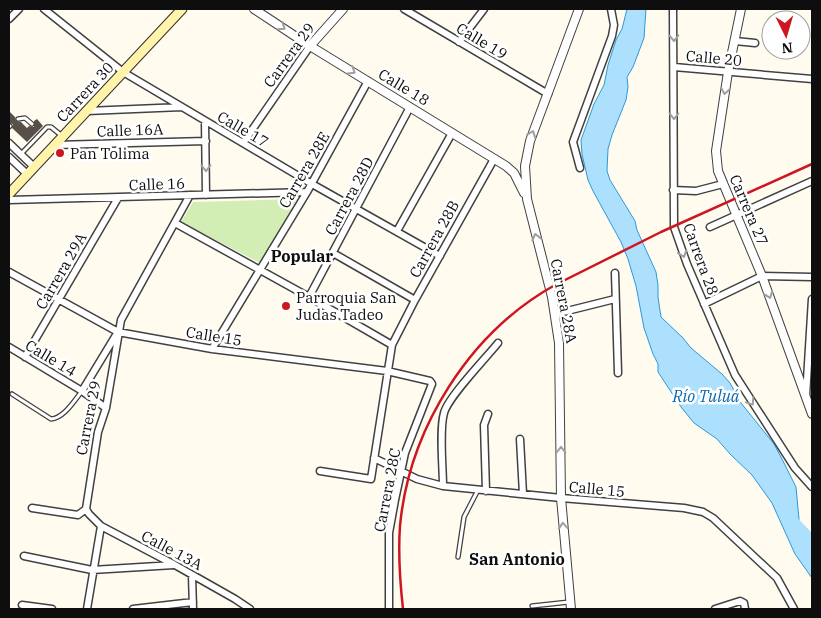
<svg xmlns="http://www.w3.org/2000/svg" width="821" height="618" font-family="'IBM Plex Serif',serif">
	<rect width="100%" height="100%" fill="#fffcef"/>
	<path fill="#d3eeb4" d="M297,199L260,263L181,222L193,202Z"/>
	<path fill="#ade0fd" stroke="#2c98dc" d="M627,9H646L644,38L633,67L627,77L628,87L626,100L612,135L608,149L607,171L610,180L635,221L637,230L656,272L658,285V297L661,317L683,338L691,348L722,374L730,383L741,403L774,444L783,461L796,487L800,530L812,547V578L795,554L772,503L752,475L730,454L717,439L694,423L681,407L658,372V364L653,354L644,328L636,286L628,259L621,242L593,191L588,180L582,154L581,140L594,104L604,85L608,65L616,40L622,29Z"/>
	<g fill="none" stroke-linecap="round" stroke-linejoin="round">
		<path stroke="#ade0fd" stroke-width="15" d="M790,521L812,544"/>
	</g>
	<path fill="#584f49" d="M9,111L15,117L16,121L21,122L27,128L29,126L34,127V121L37,119L43,126L27,142L12,128L13,124L9,123Z"/>
	<g fill="none" stroke-linecap="round" stroke-linejoin="round">
		<defs>
			<path id="service" d="M18,119L25,118L32,124
				M9,127L10,126
				M21,154L47,127H51L62,136
				M12,394L51,419C64,418 74,401 82,391
				M458,557L464,517L478,490
				M532,606L569,602"/>
			<path id="minor" d="M44,9L123,72L312,184L440,256
				M404,9L548,94
				M673,9L674,227L687,264L735,375L795,468L812,487
				M9,19L19,9
				M735,41L755,43
				M459,42L484,9
				M674,67L812,79
				M87,111L182,107
				M205,121L206,195
				M9,143L34,167
				M243,143L310,46
				M55,145L206,141
				M9,157L27,174
				M580,168L573,142L612,36L614,25L611,9
				M673,190L696,191L723,184
				M9,200L307,192
				M175,223L309,297L392,345
				M710,227L812,181
				M397,231L452,133
				M333,253L415,300
				M9,272L118,332L212,349L387,371L430,381L432,384L405,453L395,500L389,533V609
				M615,273L618,373
				M309,297L410,107
				M704,304L762,276L812,277
				M555,314L615,299
				M9,347L82,391L106,408
				M212,349L307,192L368,81
				M25,357L118,198
				M82,391L116,335
				M806,396L812,299
				M520,439L523,494
				M374,458L417,479L443,486L561,498L684,508L703,512L713,518L777,578L794,609
				M320,471L371,479L392,345L415,300L494,159
				M443,486C443,467 439,430 444,413C448,397 486,358 498,343
				M486,491L484,425L488,414
				M32,508L78,515L86,509
				M86,509L98,432L106,408L121,320L190,195
				M86,509L89,514L101,526L175,565L235,599L250,609
				M24,556L92,570L174,565
				M192,575L193,609
				M22,605L52,609
				M87,609L101,526
				M133,609L193,602
				M715,609L740,601L744,603L745,609"/>
			<path id="tertiary" d="M254,9L310,46L506,166L514,173L524,193
				M741,9L728,72L716,151L718,171L762,276L812,414
				M310,46L343,9
				M571,609L561,498L559,343L552,297L527,199L525,166L530,141L579,9"/>
			<path id="secondary" d="M9,194L182,9"/>
		</defs>
		<use href="#service" stroke="#414141" stroke-width="5.5"/>
		<use href="#minor" stroke="#414141" stroke-width="9"/>
		<use href="#tertiary" stroke="#414141" stroke-width="10"/>
		<use href="#secondary" stroke="#303030" stroke-width="11"/>
		<use href="#service" stroke="#fff" stroke-width="3"/>
		<use href="#minor" stroke="#fff" stroke-width="6"/>
		<use href="#tertiary" stroke="#fff" stroke-width="8"/>
		<use href="#secondary" stroke="#fff4aa" stroke-width="9"/>
		<path stroke="#ce1622" stroke-width="2.5" d="M403,609C400,582 398,553 400,526C409,429 469,333 555,285L661,232L812,164"/>
	</g>
	<defs><path id="oneway-chevron" d="M-2-3.5L2.5 0L-2 3.5" fill="none" stroke-width="1.6" stroke-linecap="round" stroke-linejoin="round" transform="scale(1.25)"/></defs>
	<g stroke="#9f9f9f">
		<use href="#oneway-chevron" transform="translate(282 27) rotate(33)"/>
		<use href="#oneway-chevron" transform="translate(674 38) rotate(89)"/>
		<use href="#oneway-chevron" transform="translate(352 71) rotate(32)"/>
		<use href="#oneway-chevron" transform="translate(725 91) rotate(99)"/>
		<use href="#oneway-chevron" transform="translate(674 116) rotate(90)"/>
		<use href="#oneway-chevron" transform="translate(532 134) rotate(-69)"/>
		<use href="#oneway-chevron" transform="translate(206 168) rotate(89)"/>
		<use href="#oneway-chevron" transform="translate(536 237) rotate(-104)"/>
		<use href="#oneway-chevron" transform="translate(683 254) rotate(71)"/>
		<use href="#oneway-chevron" transform="translate(769 295) rotate(70)"/>
		<use href="#oneway-chevron" transform="translate(751 402) rotate(56)"/>
		<use href="#oneway-chevron" transform="translate(561 450) rotate(-90)"/>
		<use href="#oneway-chevron" transform="translate(563 526) rotate(-94)"/>
	</g>
	<g fill="#ce1622" stroke="#fff" stroke-width="2">
		<circle cx="60" cy="153" r="5"/>
		<circle cx="286" cy="306" r="5"/>
	</g>
	<g text-anchor="middle" dominant-baseline="central" stroke-width="5" stroke-linejoin="round" paint-order="stroke">
		<g font-size="15" fill="#0e0e0e" stroke="#fff">
			<text transform="translate(482 41) rotate(31)">Calle 19</text>
			<text transform="translate(289 55) rotate(-54)">Carrera 29</text>
			<text transform="translate(714 58) rotate(5)">Calle 20</text>
			<text transform="translate(404 87) rotate(31)">Calle 18</text>
			<text transform="translate(85 92) rotate(-47)">Carrera 30</text>
			<text transform="translate(243 129) rotate(30)">Calle 17</text>
			<text transform="translate(130 130) rotate(-2)">Calle 16A</text>
			<text transform="translate(304 170) rotate(-60)">Carrera 28E</text>
			<text transform="translate(157 184) rotate(-2)">Calle 16</text>
			<text transform="translate(349 196) rotate(-62)">Carrera 28D</text>
			<text transform="translate(749 210) rotate(67)">Carrera 27</text>
			<text transform="translate(434 239) rotate(-61)">Carrera 28B</text>
			<text transform="translate(701 259) rotate(70)">Carrera 28</text>
			<text transform="translate(61 271) rotate(-60)">Carrera 29A</text>
			<text transform="translate(564 301) rotate(79)">Carrera 28A</text>
			<text transform="translate(214 336) rotate(9)">Calle 15</text>
			<text transform="translate(51 358) rotate(31)">Calle 14</text>
			<text transform="translate(88 418) rotate(-79)">Carrera 29</text>
			<text transform="translate(597 489) rotate(5)">Calle 15</text>
			<text transform="translate(387 490) rotate(-79)">Carrera 28C</text>
			<text transform="translate(172 550) rotate(28)">Calle 13A</text>
		</g>
		<g font-size="15" fill="#0e0e0e" stroke="#fff" text-anchor="start">
			<text x="70" y="153">Pan Tolima</text>
			<text x="296" y="297">Parroquia San<tspan x="296" dy="17">Judas Tadeo</tspan></text>
		</g>
		<g font-size="16" font-weight="bold" fill="#0e0e0e" stroke="#fff">
			<text x="302" y="256">Popular</text>
			<text x="517" y="559">San Antonio</text>
		</g>
		<g font-size="16" font-style="italic" fill="#0968ae" stroke="#fff">
			<text x="706" y="396">Río Tuluá</text>
		</g>
	</g>
	<rect width="821" height="618" fill="none" stroke="#0e0e0e" stroke-width="20"/>
	<g transform="translate(786 35) rotate(175)"><circle r="24" fill="#ffffff" stroke="#9f9f9f"/>
	<path d="M0-4L9 19L0 12L-9 19Z" fill="#ce1622"/>
	<text y="-8" font-size="14" font-weight="bold" text-anchor="middle" fill="#0e0e0e">N</text>
	</g>
</svg>
